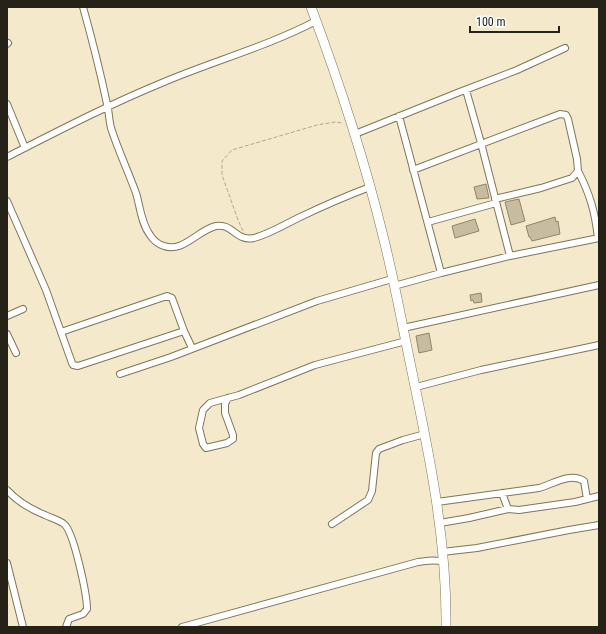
<svg xmlns="http://www.w3.org/2000/svg" width="606" height="634" font-family="'Roboto Condensed',sans-serif">
	<rect width="100%" height="100%" fill="#f4e9cb"/>
	<path fill="#c7bc9f" stroke="#90856a" d="M486,184L489,198L477,199L474,187Z
		M519,199L525,221L511,225L505,202Z
		M555,217L556,222L558,221L560,234L532,241L530,237H529L526,226Z
		M475,219L479,231L455,238L452,226Z
		M481,293L482,302L474,303L473,300L471,301L470,295Z
		M429,333L432,350L419,353L416,336Z"/>
	<g fill="none" stroke-linecap="round" stroke-linejoin="round">
		<defs>
			<path id="minor" d="M83,7C92,39 100,71 107,104C109,112 109,120 111,128C118,150 128,171 136,193C140,206 141,223 150,235C153,240 159,245 164,246C183,253 198,230 216,226C233,223 236,242 254,238C269,234 284,225 298,218C321,207 346,196 370,187
				M7,44L8,43
				M466,90L481,143L510,256
				M7,104L25,148
				M399,116L441,273
				M355,134L457,93L517,70L565,48
				M7,157C58,131 110,104 164,82C214,61 268,46 316,21
				M413,170L560,114L566,115L568,119L577,159L578,171L572,178L541,188L495,199
				M578,171C590,194 595,212 598,238
				M7,201L46,290L72,363L73,365L78,366L184,331L172,298L167,296L61,332
				M428,222L496,203
				M394,286L441,273L510,256L599,238
				M7,316L23,309
				M403,328L599,285
				M184,331L192,348
				M7,334L16,353
				M120,374L171,357L317,301L392,279
				M416,387L481,370L599,345
				M228,398L225,404V413L233,435V439L227,443L206,448L203,444L199,428L203,410L210,403L239,395L315,365L406,341
				M7,490C18,502 30,509 45,515C51,518 59,520 64,524C74,532 87,595 87,609L83,614L69,619L66,627
				M502,493L508,509
				M437,502L539,488C553,484 570,472 584,481L587,499
				M440,523L469,518L508,509L519,510L575,502L599,496
				M332,524L368,500L372,491L376,453L379,449L403,440L425,434
				M442,552L477,548L569,530L599,525
				M7,563L23,627
				M182,627L418,562C427,561 435,559 443,562"/>
			<path id="secondary" d="M311,7C339,82 364,158 383,236C394,279 402,324 411,367C429,453 447,539 446,627"/>
		</defs>
		<use href="#minor" stroke="#7f755a" stroke-width="8"/>
		<use href="#secondary" stroke="#7f755a" stroke-width="10"/>
		<path stroke="#b1a890" stroke-width="1" stroke-dasharray="4 2" stroke-linecap="butt" d="M243,231L238,220L222,175V161L232,150L317,125L335,122L343,123"/>
		<use href="#minor" stroke="#fff" stroke-width="6"/>
		<use href="#secondary" stroke="#fff" stroke-width="9"/>
	</g>
	<rect width="606" height="634" fill="none" stroke="#262217" stroke-width="16"/>
	<path d="M470 26v6h89v-6" fill="none" stroke="#262217" stroke-width="2"/>
	<text x="476" y="26" font-size="12" fill="#262217" stroke="#ffffff" stroke-width="3" paint-order="stroke">100 m</text>
</svg>
